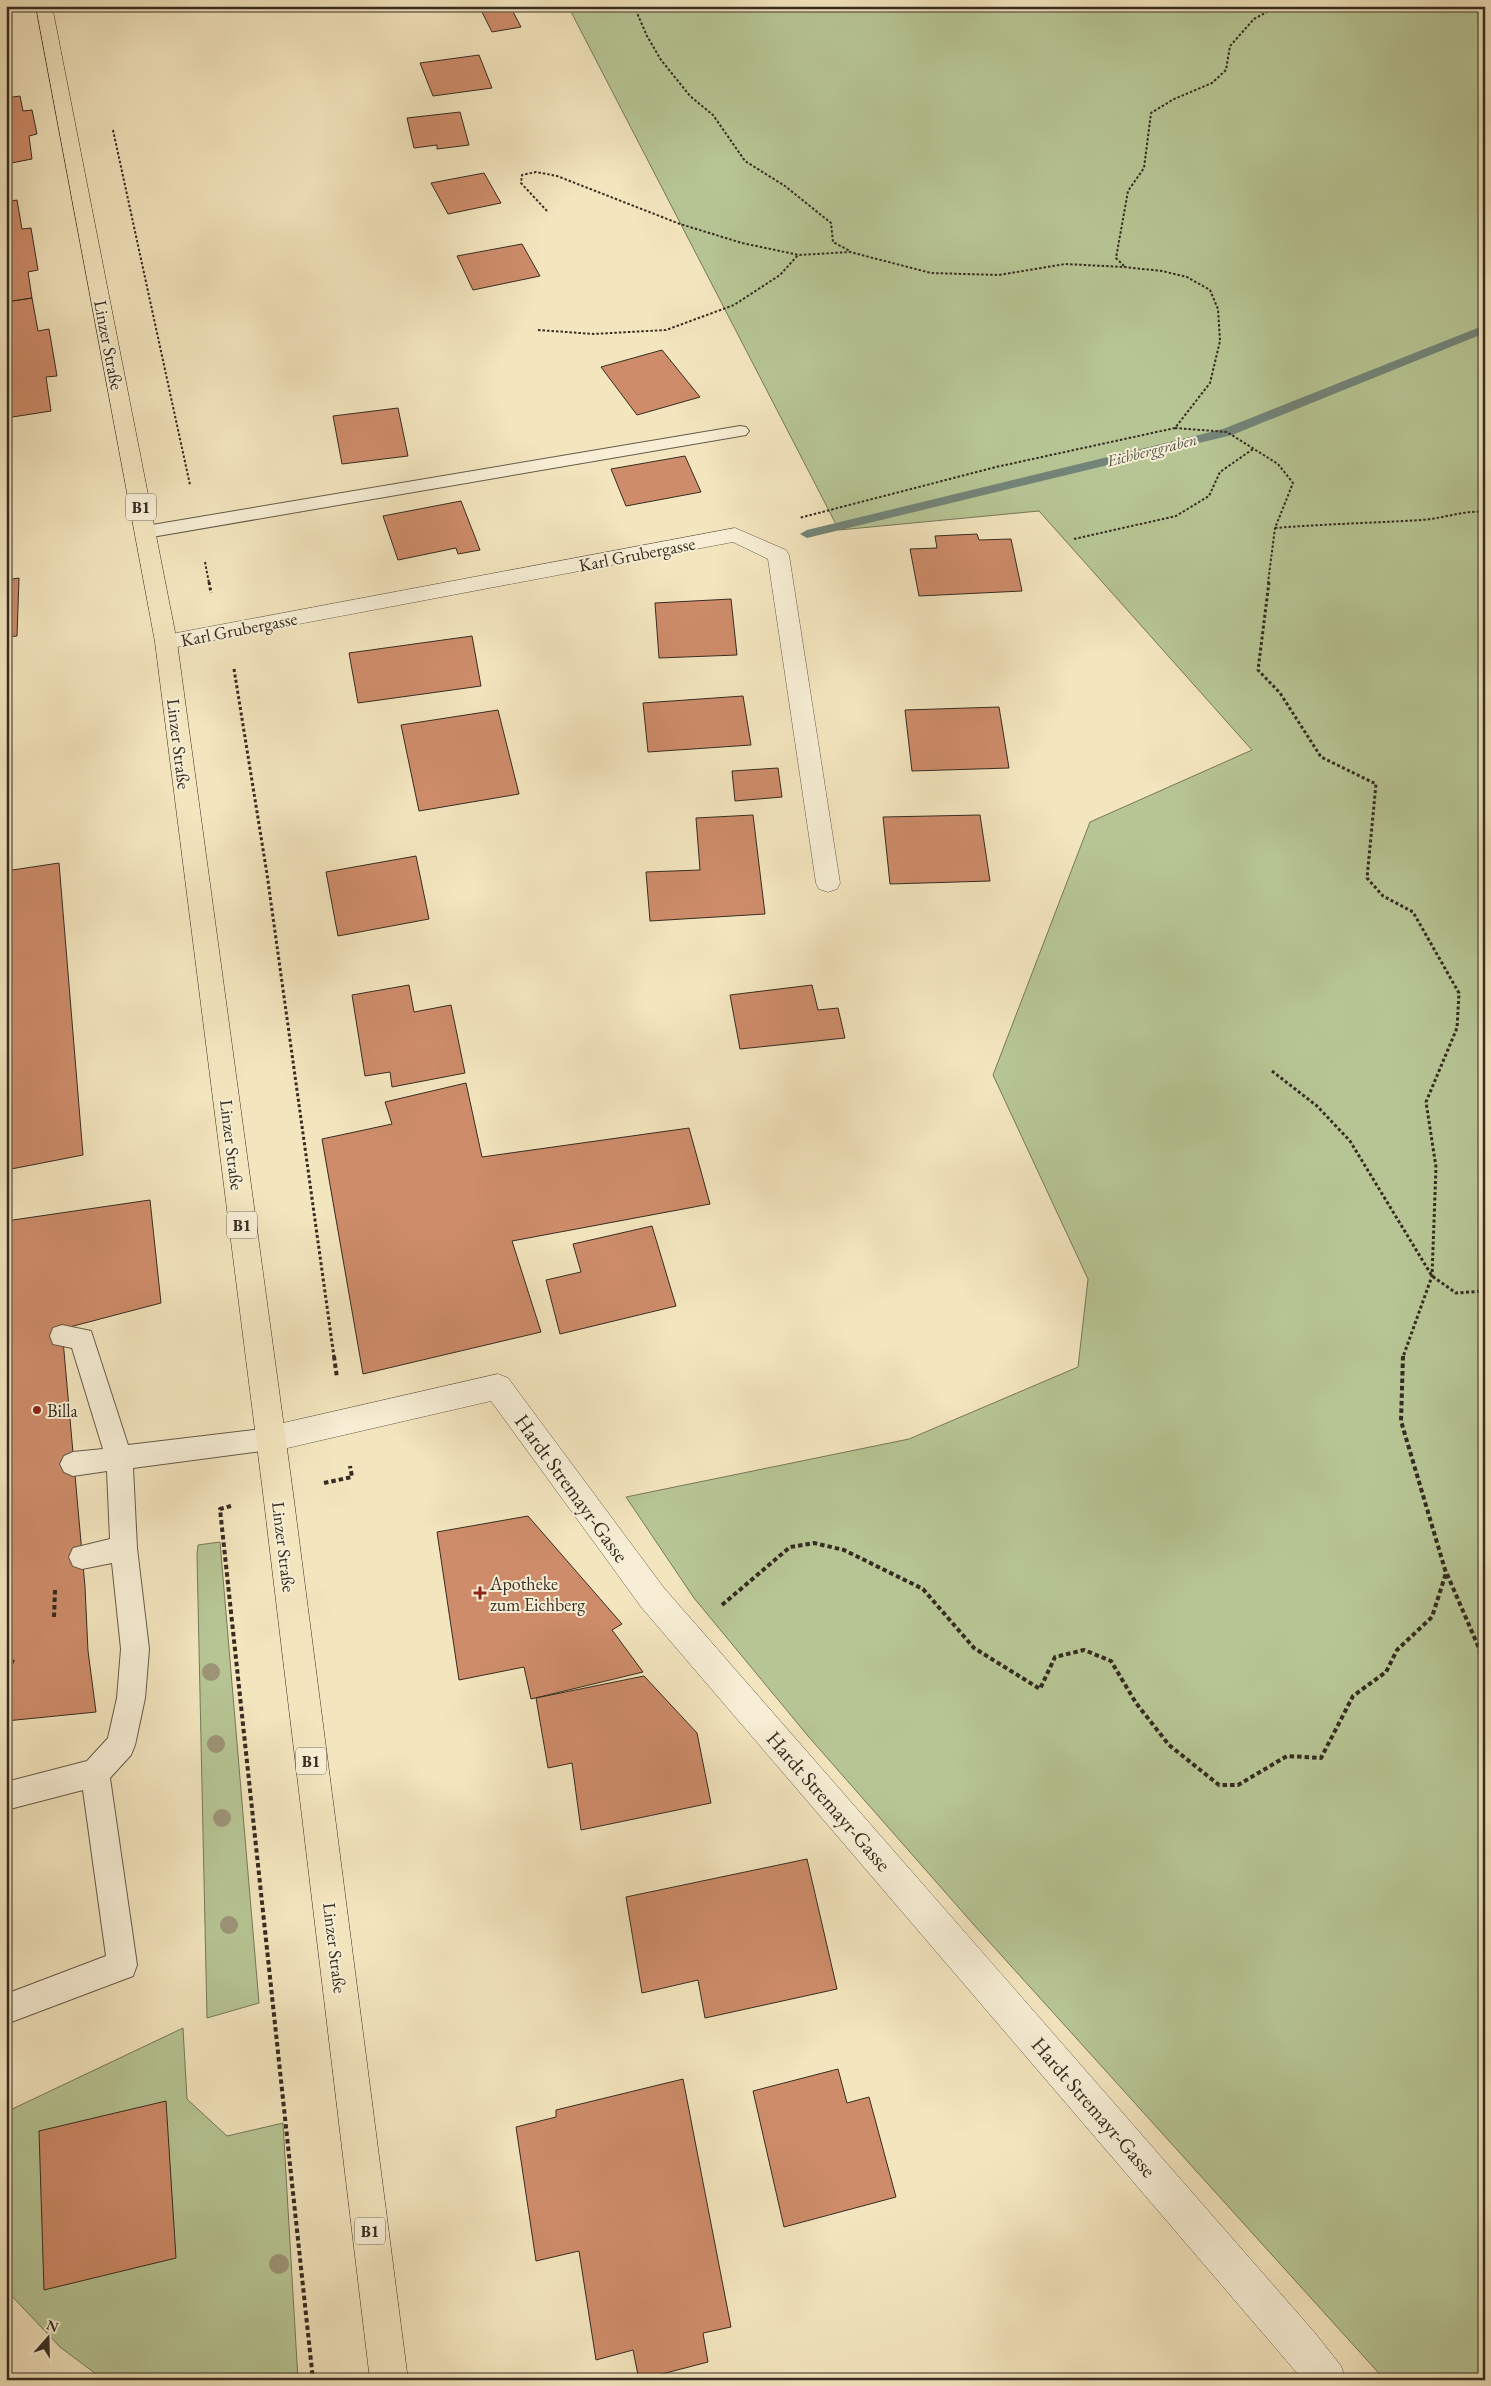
<svg xmlns="http://www.w3.org/2000/svg" width="1491" height="2386" font-family="'EB Garamond',serif">
	<rect width="100%" height="100%" fill="#f3e5be"/>
	<filter id="stains"><feTurbulence type="fractalNoise" baseFrequency=".004" numOctaves="4"/><feColorMatrix values="0 0 0 0 .2 0 0 0 0 .09 0 0 0 0 .02 0 0 0 .5 -.17"/></filter>
	<radialGradient id="worn" r=".72"><stop offset=".6" stop-color="#630" stop-opacity="0"/><stop offset="1" stop-color="#630" stop-opacity=".3"/></radialGradient>
	<path fill="#b7c594" stroke="#76785a" d="M568,6H1485V2380H1385L974,1925L808,1736L694,1598L626,1497L909,1439L1078,1367L1088,1279L993,1075L1090,822L1252,750L1039,511L839,530Z
		M220,1542L259,2003L207,2018L197,1555L198,1545Z
		M183,2028L187,2099L227,2136L283,2123L298,2380H104L60,2347L6,2290V2112Z"/>
	<g fill="none" stroke-linecap="round" stroke-linejoin="round">
		<path fill="#738479" fill-rule="evenodd" d="M1485,325V333L1232,435L807,538L800,534L807,530L1223,429Z"/>
	</g>
	<path fill="#ce8c6a" stroke="#362c21" d="M479,6H510L521,27L492,32Z
		M479,55L492,88L433,96L420,63Z
		M20,96L23,111L32,110L37,134L29,136L32,159L6,164V98Z
		M460,112L469,145L437,149V145L414,148L407,118Z
		M484,173L501,203L448,214L431,183Z
		M17,200L22,229L31,228L38,270L28,272L32,298L6,302V202Z
		M522,244L540,276L473,290L457,256Z
		M32,298L38,331L49,329L57,376L46,377L51,411L6,418V302Z
		M662,350L700,397L637,415L601,367Z
		M398,408L408,456L342,464L333,416Z
		M685,456L701,492L626,506L611,469Z
		M461,501L480,550L458,554L456,548L398,560L383,516Z
		M977,534L979,540L1011,539L1022,591L919,596L910,549L937,548L935,536Z
		M19,578L17,636L6,637V580Z
		M731,599L737,655L659,658L655,603Z
		M472,636L481,686L358,703L349,653Z
		M743,696L751,745L648,752L643,703Z
		M999,707L1009,768L912,771L905,710Z
		M498,710L519,794L419,811L401,725Z
		M778,768L782,797L735,801L732,771Z
		M753,815L765,914L650,921L646,872L700,870L696,818Z
		M980,815L990,881L890,884L883,817Z
		M416,856L429,919L338,936L326,872Z
		M59,863L83,1155L6,1170V871Z
		M409,985L414,1012L451,1005L465,1073L392,1087L390,1072L365,1076L352,995Z
		M812,985L818,1010L838,1008L845,1038L740,1049L730,995Z
		M466,1083L482,1157L689,1128L710,1204L512,1241L541,1332L363,1374L322,1139L392,1124L385,1102Z
		M150,1200L161,1303L62,1329L85,1587L88,1651L96,1712L6,1721V1221Z
		M652,1226L676,1306L560,1334L546,1280L581,1272L573,1244Z
		M528,1516L622,1624L612,1630L643,1672L531,1699L524,1667L459,1680L437,1532Z
		M644,1676L697,1733L711,1803L581,1830L572,1763L548,1768L536,1698Z
		M807,1859L837,1989L705,2018L698,1980L642,1993L626,1897Z
		M838,2069L847,2103L869,2097L896,2197L784,2227L753,2091Z
		M683,2079L731,2327L703,2333L708,2362L639,2380L633,2350L596,2360L579,2251L536,2261L516,2127L556,2117V2110Z
		M166,2101L176,2258L44,2290L39,2131Z"/>
	<g fill="none" stroke-linecap="round" stroke-linejoin="round">
		<defs>
			<path id="lane" d="M740,426L746,427L749,431L746,435L146,538L139,536L137,532L139,528L146,526Z
				M62,1325L91,1331L128,1445L270,1428L279,1431L283,1439L279,1447L270,1450L133,1468L137,1548L149,1649L145,1698L135,1745L131,1755L110,1778L137,1965L133,1976L6,2024V1994L106,1956L83,1790L6,1810V1782L87,1761L108,1738L117,1698L121,1649L112,1563L82,1569L73,1566L69,1557L73,1548L110,1539L107,1471L73,1476L64,1472L60,1464L64,1456L73,1452L103,1449L72,1348L53,1344L50,1336L53,1328Z"/>
			<path id="street" d="M735,528L786,550L789,555L840,883L837,889L828,892L819,889L816,883L768,559L733,542L166,649L158,647L155,642L158,637L166,635Z
				M498,1374L508,1378L664,1588L1315,2333L1341,2366L1346,2380H1303L642,1608L491,1401L270,1452L259,1448L255,1439L259,1430L270,1426Z"/>
			<path id="primary" d="M36,6H52L177,642L293,1493L408,2380H370L263,1493L155,642Z"/>
		</defs>
		<use href="#lane" stroke="#655a48" stroke-width="2"/>
		<use href="#street" stroke="#655a48" stroke-width="1"/>
		<use href="#primary" stroke="#362c21" stroke-width="1"/>
		<path stroke="#362c21" stroke-width="2" stroke-dasharray="2.5 2" stroke-linecap="butt" d="M634,6L647,36L661,60L690,96L713,115L745,161L785,186L831,223L833,242L850,251
			M113,130L190,485
			M547,211L521,183L522,175L536,172L557,176L680,224L742,243L799,255L850,252L931,273L999,275L1065,264L1124,267L1162,271L1187,277L1210,290L1218,309L1220,341L1210,383L1175,428L996,467L799,518
			M1124,266L1116,258L1128,191L1144,168L1151,113L1174,99L1212,83L1226,70L1230,46L1254,19L1278,6
			M538,330L594,334L666,330L734,305L780,275L798,255
			M1175,428L1227,432L1278,464L1293,483L1275,528L1268,583
			M1275,528C1324,524 1372,523 1421,520C1442,519 1463,510 1485,512
			M1074,539L1176,516L1209,496L1220,472L1253,449
			M205,562L209,583"/>
		<path stroke="#362c21" stroke-width="3" stroke-dasharray="3 2.5" stroke-linecap="butt" d="M209,582L211,593
			M1269,582L1258,670L1280,693L1321,757L1376,784L1367,878L1383,896L1413,912L1459,993L1457,1028L1426,1102L1436,1167L1432,1276L1403,1357
			M234,669L267,874L334,1357
			M1272,1071L1317,1106L1350,1141L1432,1276L1456,1293L1485,1291"/>
		<path stroke="#362c21" stroke-width="4" stroke-dasharray="4.5 3" stroke-linecap="butt" d="M334,1356L337,1378
			M324,1483L352,1477L350,1466
			M231,1506L220,1509L313,2380
			M1447,1574L1485,1662
			M722,1605L790,1547L814,1543L844,1550L923,1589L974,1648L1040,1689L1055,1657L1084,1650L1111,1661L1136,1703L1169,1745L1219,1785H1238L1287,1756L1321,1758L1353,1696L1386,1672L1397,1650L1432,1617L1446,1573L1401,1421L1403,1356
			M54,1617L55,1590
			M6,1658L14,1662"/>
		<use href="#lane" fill="#f7eed5" fill-rule="evenodd"/>
		<use href="#street" fill="#f7eed5" fill-rule="evenodd"/>
		<use href="#primary" fill="#f3e5be" fill-rule="evenodd"/>
	</g>
	<g fill="#9d9478">
		<circle cx="211" cy="1672" r="9"/>
		<circle cx="216" cy="1744" r="9"/>
		<circle cx="222" cy="1818" r="9"/>
		<circle cx="229" cy="1925" r="9"/>
		<circle cx="279" cy="2264" r="10"/>
	</g>
	<g fill="#8f2418" stroke="#f7eed5" stroke-width="2">
		<circle cx="37" cy="1410" r="5"/>
		<path d="M477.5 1585.5h5v5h5v5h-5v5h-5v-5h-5v-5h5z"/>
	</g>
	<g text-anchor="middle" dominant-baseline="central" stroke-width="4" stroke-linejoin="round" paint-order="stroke">
		<g font-size="16" font-style="italic" fill="#4f5146" stroke="#f7eed5">
			<text transform="translate(1152 450) rotate(-14)">Eichberggraben</text>
		</g>
		<g fill="#f7eed5" stroke="#706657" stroke-width="1">
			<rect x="126" y="493.5" width="30" height="27" rx="4"/>
			<rect x="227" y="1211.5" width="30" height="27" rx="4"/>
			<rect x="296" y="1747.5" width="30" height="27" rx="4"/>
			<rect x="355" y="2217.5" width="30" height="27" rx="4"/>
		</g>
		<g font-size="16" font-weight="bold" fill="#362c21">
			<text x="141" y="507">B1</text>
			<text x="242" y="1225">B1</text>
			<text x="311" y="1761">B1</text>
			<text x="370" y="2231">B1</text>
		</g>
		<g font-size="18" fill="#362c21" stroke="#f7eed5">
			<text transform="translate(109 345) rotate(79)">Linzer Straße</text>
			<text transform="translate(637 554) rotate(-11)">Karl Grubergasse</text>
			<text transform="translate(239 629) rotate(-11)">Karl Grubergasse</text>
			<text transform="translate(179 744) rotate(83)">Linzer Straße</text>
			<text transform="translate(232 1145) rotate(83)">Linzer Straße</text>
			<text transform="translate(284 1547) rotate(83)">Linzer Straße</text>
			<text transform="translate(335 1948) rotate(83)">Linzer Straße</text>
		</g>
		<g font-size="18" fill="#362c21" stroke="#f7eed5" text-anchor="start">
			<text x="47" y="1410">Billa</text>
			<text x="490" y="1583">Apotheke<tspan x="490" dy="21">zum Eichberg</tspan></text>
		</g>
		<g font-size="21" fill="#362c21" stroke="#f7eed5">
			<text transform="translate(572 1488) rotate(54)">Hardt Stremayr-Gasse</text>
			<text transform="translate(829 1801) rotate(49)">Hardt Stremayr-Gasse</text>
			<text transform="translate(1094 2107) rotate(49)">Hardt Stremayr-Gasse</text>
		</g>
	</g>
	<rect width="1491" height="2386" fill="none" stroke="#f3e5be" stroke-width="25"/>
	<rect x="8" y="8" width="1476" height="2371" fill="none" stroke="#362c21" stroke-width="2.5"/>
	<rect x="12" y="12" width="1466" height="2361" fill="none" stroke="#362c21"/>
	<g transform="translate(48 2338) rotate(20)" stroke="#f7eed5" stroke-width="4" paint-order="stroke">
	<path d="M0-4L9 19L0 12L-9 19Z" fill="#362c21"/>
	<text y="-8" font-size="14" font-weight="bold" text-anchor="middle" fill="#362c21">N</text>
	</g>
	<rect width="100%" height="100%" filter="url(#stains)"/>
	<rect width="100%" height="100%" fill="url(#worn)"/>
</svg>
